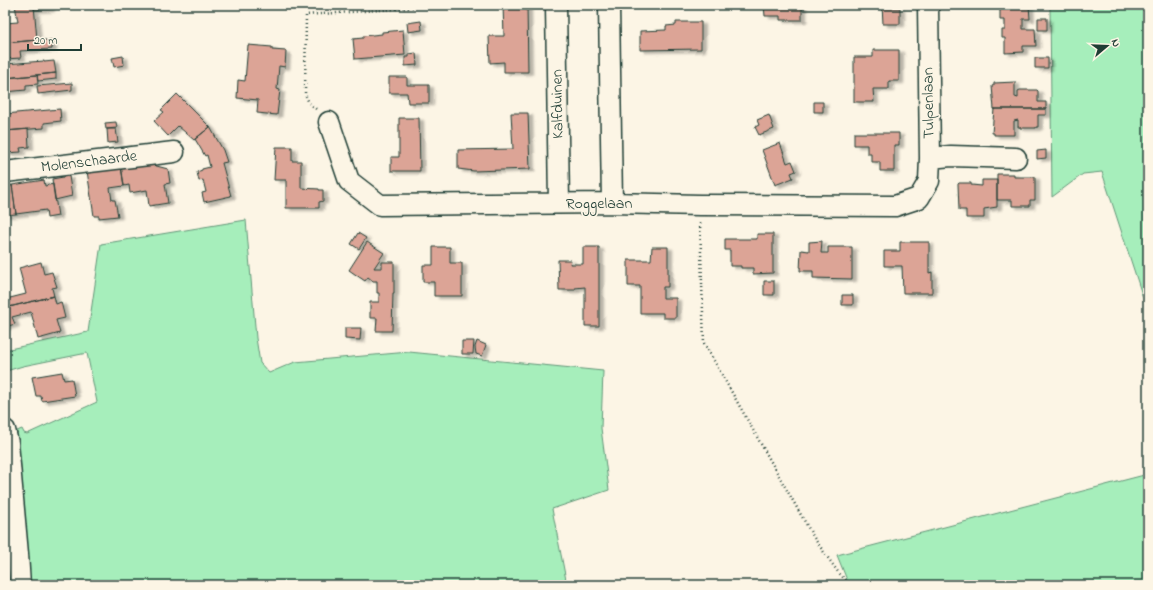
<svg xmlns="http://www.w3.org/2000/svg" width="1153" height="590" font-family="'Indie Flower',sans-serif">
	<defs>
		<filter id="shadow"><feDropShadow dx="4.5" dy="2.5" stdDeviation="1" flood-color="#0004"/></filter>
	</defs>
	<rect width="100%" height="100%" fill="#fcf5e5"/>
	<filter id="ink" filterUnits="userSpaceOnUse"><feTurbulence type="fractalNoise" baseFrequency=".025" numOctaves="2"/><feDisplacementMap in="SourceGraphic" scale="8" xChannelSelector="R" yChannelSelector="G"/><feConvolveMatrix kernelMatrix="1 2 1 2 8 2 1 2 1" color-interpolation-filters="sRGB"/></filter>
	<g filter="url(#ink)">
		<path fill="#a6eebb" stroke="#629678" d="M1050,5H1148V313L1102,172L1083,174L1052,197Z
			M246,220L256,338L260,363L269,373L295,362L409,352L603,371L601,428L609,490L552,509L567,585H29L20,480L21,468L17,431L22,429L24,433L27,434L97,402L87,353L23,366L6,371L5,350L88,332L101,244Z
			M1148,474V585H849L837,555Z"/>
		<path fill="#dca496" stroke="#1f3d34" filter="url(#shadow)" d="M15,5H34L37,40L5,43V23L18,22Z
			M34,5H50V9L34,10Z
			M503,5H527L528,72H504V62L490,63L489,36H504Z
			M764,5H802V20H780V16H765Z
			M882,5H886V8H900V24H883Z
			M1000,5H1029L1030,19H1023V29H1035L1036,46H1023V52L1005,53V38H1002V30H1005V20H1000Z
			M1038,18H1047V30H1038Z
			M421,21L422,30L408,32L407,23Z
			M676,22H701V49L640,50V31L666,30V26L676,25Z
			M403,30L405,55L355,59L353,39L363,38V36L382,34V32Z
			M37,40H52V49L20,51L21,58L5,59V43Z
			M248,45L272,47V50L286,51L285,67L279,66L277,89L280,90L277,115L257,113L258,100L237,98L238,80L245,81Z
			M873,50H899V81H889V89H873L874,102H854V57H873Z
			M416,53L417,65L405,66V57H409V54Z
			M123,56L124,65L114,67L112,58Z
			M1035,58H1048V68H1035Z
			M44,61V62L54,61L56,73L5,78V64Z
			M56,73V79L38,81L37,75Z
			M37,75L38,84L26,85V90L5,92V78Z
			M389,77H407V85H429V103H408L407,93H389Z
			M1015,82V97L1018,98V91L1020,90H1037L1038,91V102H1046V109H994L992,86L994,85V83Z
			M72,83V90L38,94L37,86Z
			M177,94L210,127L194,140L178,126L168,136L154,121L164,112L161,110Z
			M814,102H823V112H814Z
			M60,109L61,121L44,123V128L5,131V114Z
			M994,109H1046V115H1038V127H1036V128H1020V127H1018V120L1014,121V135H994V133H992Z
			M511,113H528L530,169L474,171L458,169V150L513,149Z
			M769,115L774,129L759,135L755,127L759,125L757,120Z
			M399,118H419L420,171H391V157H399Z
			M116,122L117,128L106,129L105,123Z
			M210,127L223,150L227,162L222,163L231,196L204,202L202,193L206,192L203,180L199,181L197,172L202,170V169L210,167L207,155L205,156L195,139Z
			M28,129L29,147L20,148L21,152L5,153V131Z
			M107,129H116L118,142L108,143Z
			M854,133H899V145H894V171H880V162H871V153H867V145H854Z
			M780,143L787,163L792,161L796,171L791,173L793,178L775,185L762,150Z
			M276,147H292V161H301V188L319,189V190H323V201L319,202V208H286V180H274Z
			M1046,150V158L1037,159V151Z
			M145,163L168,169L170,183L165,184L168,203L149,206L147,190L130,193L129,185L124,186L121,166Z
			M121,166L124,186L110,188L112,200H115L118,216L99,218V216H94L87,171Z
			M997,174H1014V177H1035V200H1030V206H1012V200H997Z
			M69,176L72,196L55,200L52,179Z
			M44,180L45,186L53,184L58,216L47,218L46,210L16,214L12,185Z
			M982,180H997V207L984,209V218H966V210H959L958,184L959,183H971V185L982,186Z
			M12,185L16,214L5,215V186Z
			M358,233L366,238L359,249L351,244Z
			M757,234H773V273L753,274V268H741V266H730V250H725V239H757Z
			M822,241L821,253H828V247H852V279L813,278V271H800L801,250L809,251V242Z
			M367,242L384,253L374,268H382V262H394V293H393L392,331H376L377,318H370V302H379V293H377V281H373L368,277L365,281L349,270Z
			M900,242H929V273L932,272V293H903L902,266H884V251H900Z
			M433,247H450V263H462V296H434V282H423V265H433Z
			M583,247H599V326H585V287L575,288V290H559L558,260H571L570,264H583Z
			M652,247H668V287H663V298H676V318H663V313H640V286H628V260H651Z
			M41,262L44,274L52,272L57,287L52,288L54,296L5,308V294L6,299L26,294L19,268Z
			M764,281H774V295H764Z
			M842,295H853V305H842Z
			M54,296L56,304L61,302L65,318L56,320L60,333L38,339L31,312L12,317L15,324L5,327V308Z
			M345,328H361L360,340L345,339Z
			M462,341H474L473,354H462Z
			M477,341L486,345L482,356L476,354L475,347Z
			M62,372L64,380L72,379L75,396L42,401L41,396H36L32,377Z"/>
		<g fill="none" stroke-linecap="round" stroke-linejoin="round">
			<defs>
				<path id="minor" d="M556,5L559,203
					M609,5L612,203
					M329,122L349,181L380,205L612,203L700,205L895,206L919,198L929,181L930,158L928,5
					M930,158L951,156L1016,158
					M5,172L174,152
					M5,430L8,443L18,554L20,585"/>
			</defs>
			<use href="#minor" stroke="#1f3d34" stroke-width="23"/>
			<path stroke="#1f3d34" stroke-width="2.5" stroke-dasharray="1 3" stroke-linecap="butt" d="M338,5L339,13
				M316,109L309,103L305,94L306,15L410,8L418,5
				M700,223L704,343L814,538L838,572L850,585"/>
			<use href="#minor" stroke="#fcf5e5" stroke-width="20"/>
		</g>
	</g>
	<g text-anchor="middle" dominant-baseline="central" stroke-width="3.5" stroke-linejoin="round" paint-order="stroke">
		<g font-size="16" fill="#1f3d34" stroke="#fcf5e5">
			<text transform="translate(929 103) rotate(-91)">Tulpenlaan</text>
			<text transform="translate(558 104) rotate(-91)">Kalfduinen</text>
			<text transform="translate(89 162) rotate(-7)">Molenschaarde</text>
			<text x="599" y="204">Roggelaan</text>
		</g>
	</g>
	<rect width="1153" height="590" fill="none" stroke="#fcf5e5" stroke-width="20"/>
	<rect x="10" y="10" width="1133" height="570" fill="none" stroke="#1f3d34" stroke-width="1.5" filter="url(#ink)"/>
	<g transform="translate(1107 46) rotate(71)" stroke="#fcf5e5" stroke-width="3" paint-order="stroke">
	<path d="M0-3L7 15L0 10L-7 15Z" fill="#1f3d34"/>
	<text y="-6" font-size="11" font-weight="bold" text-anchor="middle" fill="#1f3d34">N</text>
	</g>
	<path d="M28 44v6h53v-6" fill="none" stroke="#1f3d34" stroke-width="2"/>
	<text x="34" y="44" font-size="12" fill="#1f3d34" stroke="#fcf5e5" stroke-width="3" paint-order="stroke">20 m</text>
</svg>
